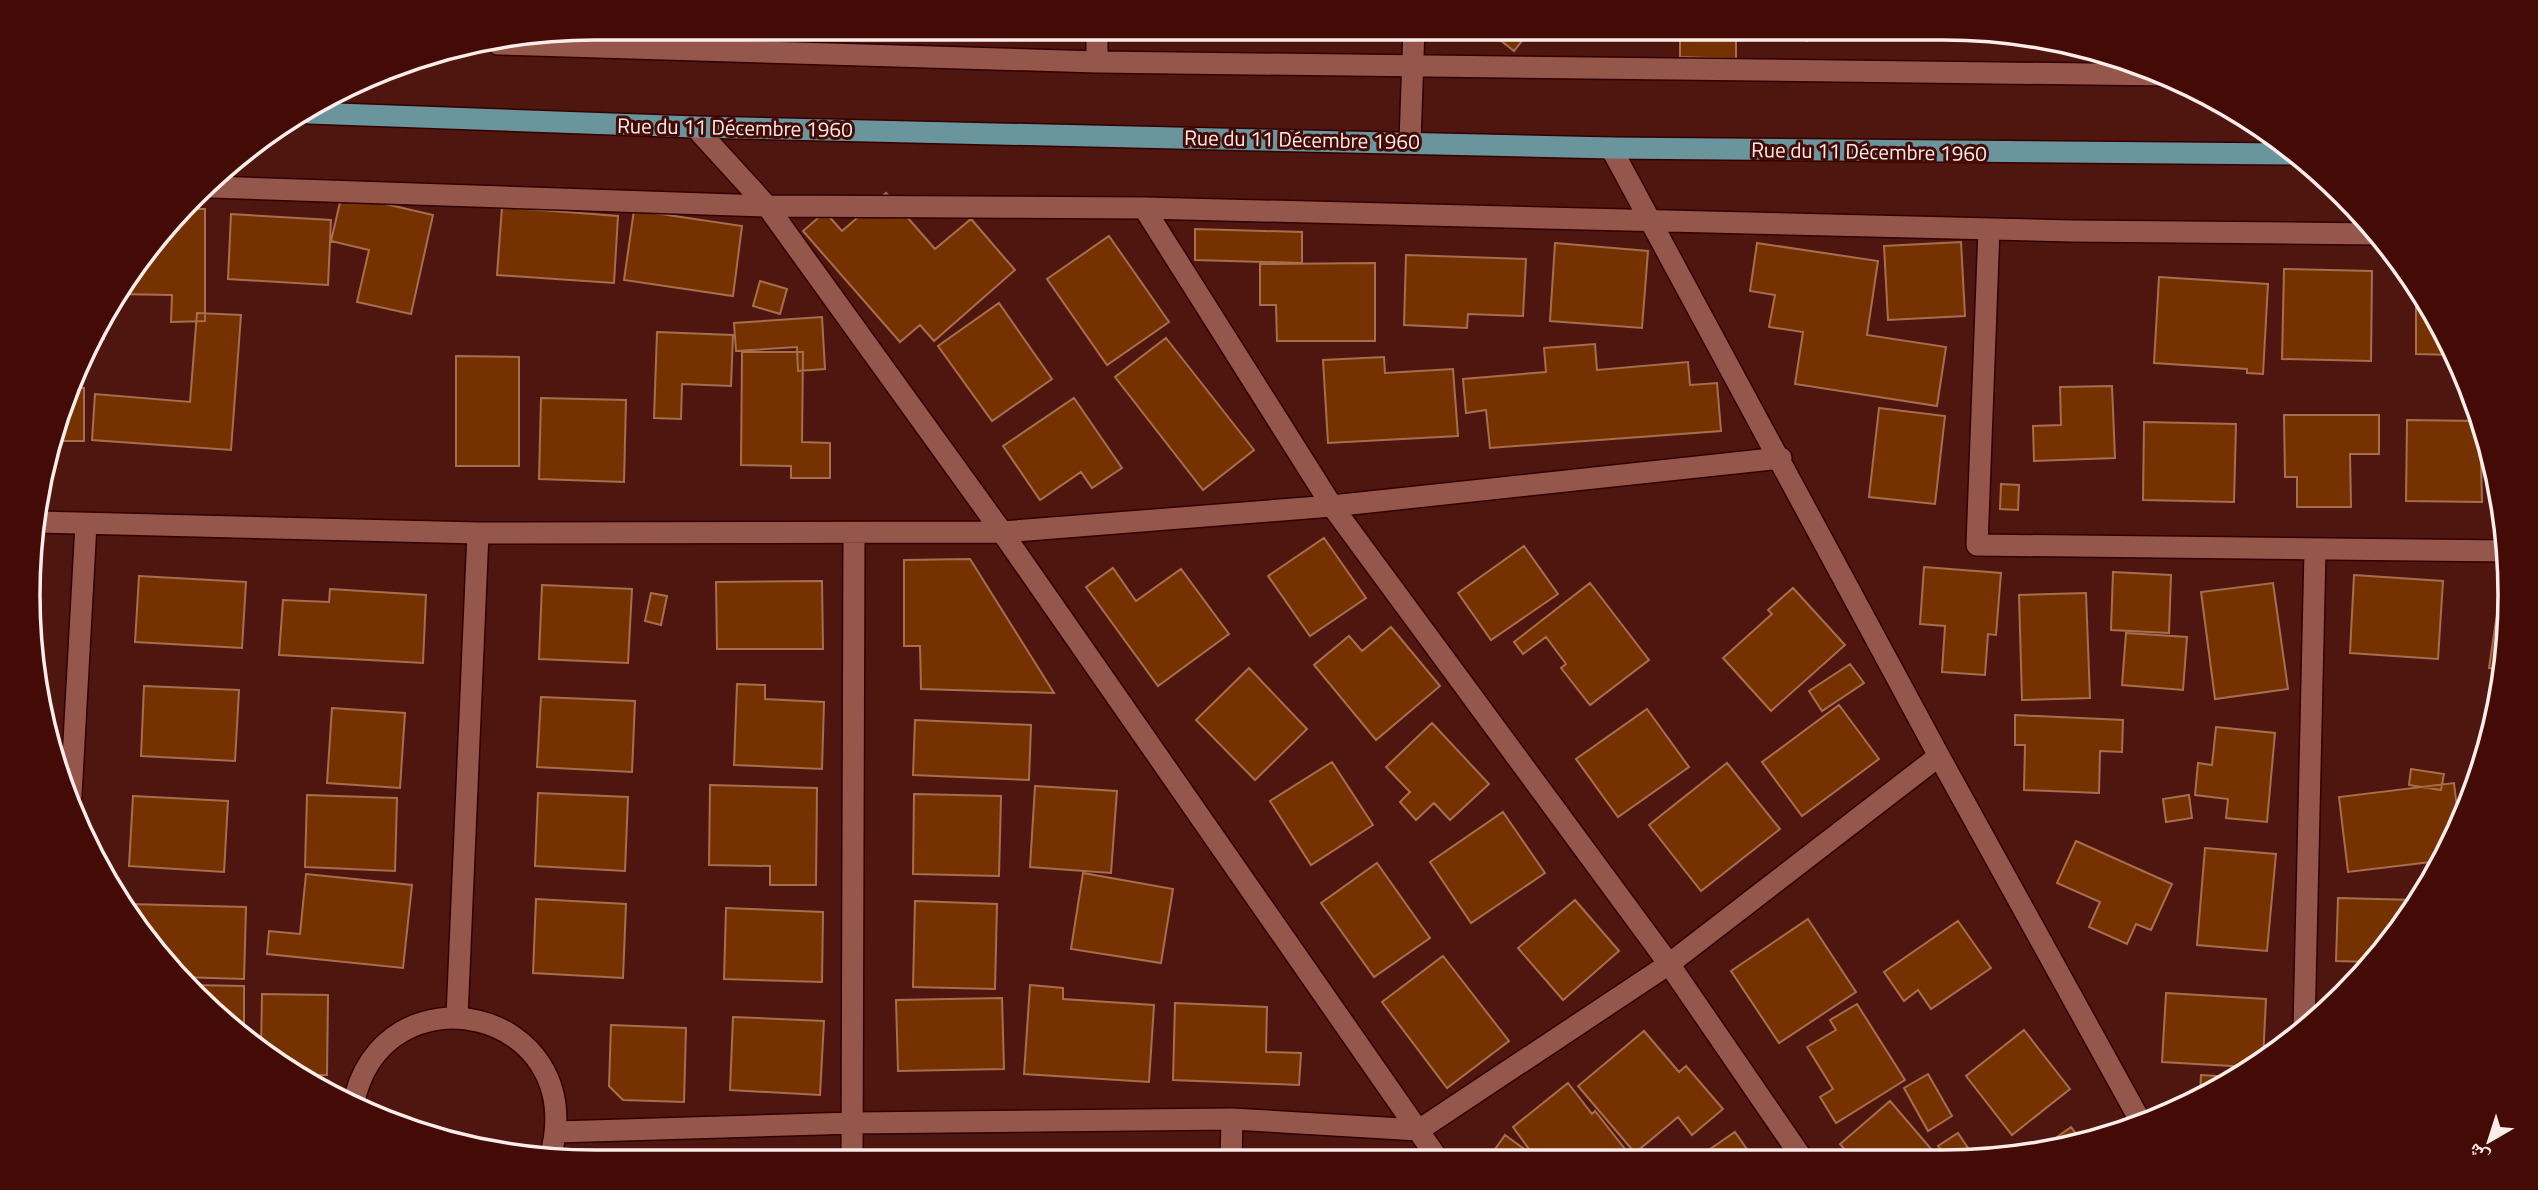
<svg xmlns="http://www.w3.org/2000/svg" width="2538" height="1190" font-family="'Titillium Web','Noto Naskh Arabic',sans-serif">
	<rect width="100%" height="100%" fill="#4f1610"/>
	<path fill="#753200" stroke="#a76e4e" stroke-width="2" d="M1485,28H1532L1514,51Z
		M1680,28H1736V59L1680,57Z
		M1771,28H1811L1807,41Z
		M886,193L935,249L971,219L1015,270L934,341L920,325L900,342L803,231L825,212L842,231Z
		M342,194L433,215L411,314L357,302L369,250L331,241Z
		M502,207L618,216L614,283L497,275Z
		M190,209H205V321L171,322L172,295L116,294L123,280Z
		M634,210L742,226L733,296L624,280Z
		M231,214L331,220L328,285L228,279Z
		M1195,229L1302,232V263L1195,260Z
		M1109,236L1169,322L1107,365L1047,279Z
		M1961,242L1965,316L1888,320L1884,246Z
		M1555,243L1648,251L1642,328L1550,321Z
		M1757,243L1878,261L1867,335L1946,347L1937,406L1795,384L1803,332L1769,327L1775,295L1750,291Z
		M1406,255L1526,259L1523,316L1468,314L1467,328L1404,325Z
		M1375,263V341H1277L1276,305H1260V264Z
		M2284,269L2372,271L2371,361L2282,359Z
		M2159,277L2268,284L2263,374L2247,373V369L2154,363Z
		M760,281L787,289L780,314L753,306Z
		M2416,284L2454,355L2416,354Z
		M999,303L1052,379L992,421L938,346Z
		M197,313L241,315L231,450L92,440L95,394L190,402Z
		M105,314L104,339H92Z
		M822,317L825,369L798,371L797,347L736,351L734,323Z
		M657,332L733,335L731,386L682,384L681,419L654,418Z
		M1166,338L1254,450L1203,490L1115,377Z
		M1595,344L1597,370L1688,362L1690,385L1717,383L1721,431L1490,448L1486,410L1466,413L1463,379L1546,372L1544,348Z
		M742,352H803L802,442L830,443V478H791V466L741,465Z
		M456,356L519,357V466H456Z
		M1384,357L1385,373L1453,369L1458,436L1328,443L1323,360Z
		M2112,386L2115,458L2034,461L2033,426L2061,425L2060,387Z
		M68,388H84V441H52Z
		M541,398L626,400L624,482L539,479Z
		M1074,398L1122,468L1092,488L1081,472L1040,500L1003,446Z
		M1879,408L1945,416L1935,504L1869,497Z
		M2284,415H2379V454H2350L2351,507H2297V477H2285Z
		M2407,420L2480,421L2482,502L2406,501Z
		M2144,422L2236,424L2234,502L2143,500Z
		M2001,484L2019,485L2018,510L2000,509Z
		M1324,538L1366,598L1310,636L1268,576Z
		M1524,546L1558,594L1491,640L1458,593Z
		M970,559L1054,693L921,689L920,646H904V560Z
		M1924,567L2001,573L1996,635L1988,634L1985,675L1942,672L1945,626L1920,624Z
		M2504,567H2507L2510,595L2503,670L2489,668Z
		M1113,568L1136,601L1181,569L1229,634L1158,686L1086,587Z
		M2113,572L2171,575L2169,633L2111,630Z
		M2354,575L2443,581L2438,659L2350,653Z
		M139,576L246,582L242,648L135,642Z
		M822,581L823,649H717L716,582Z
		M1590,583L1649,660L1590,705L1561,668L1566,664L1546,637L1523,654L1514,642Z
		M2273,583L2288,689L2215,699L2201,592Z
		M542,585L632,589L628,663L539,659Z
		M1793,588L1845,645L1771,711L1723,658L1772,614L1768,610Z
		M330,589L426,595L423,663L279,655L283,600L329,602Z
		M651,593L667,596L661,625L645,621Z
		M2086,593L2090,698L2022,700L2019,595Z
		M1391,627L1440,686L1376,740L1314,665L1349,636L1362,651Z
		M2126,633L2187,637L2183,690L2122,685Z
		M1850,664L1864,683L1822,711L1809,691Z
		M1249,668L1307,729L1255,780L1196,720Z
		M737,684L765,685V699L824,702L822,769L734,765Z
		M144,686L239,690L235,761L141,756Z
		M541,697L635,701L632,772L537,767Z
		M1839,705L1879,759L1802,816L1762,762Z
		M332,708L405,713L400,788L327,783Z
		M1647,709L1689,767L1618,817L1576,759Z
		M2015,715L2123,720L2122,752L2100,751L2099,793L2024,790L2025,745H2015Z
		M915,720L1031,725L1029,780L913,775Z
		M1432,723L1489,784L1450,820L1434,803L1416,820L1400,802L1410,792L1386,767Z
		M2216,727L2275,733L2267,822L2226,818L2228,799L2195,795L2198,763L2212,765Z
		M1332,762L1373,825L1311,865L1270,801Z
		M1727,763L1780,829L1701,891L1649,825Z
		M2411,769L2444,774L2441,790L2409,785Z
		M2454,783L2459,825L2439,861L2348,872L2339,797Z
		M710,785L817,788L816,885H770V866L709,865Z
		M1035,786L1117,791L1111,873L1030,867Z
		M538,793L628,797L625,871L535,866Z
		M914,794L1001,796L999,876L913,874Z
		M307,795L397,798L395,871L305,867Z
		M2189,795L2192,818L2166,822L2163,799Z
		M133,796L228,801L224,872L129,866Z
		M1503,812L1545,873L1471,923L1430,862Z
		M2076,841L2172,884L2151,930L2136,924L2127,944L2089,927L2100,902L2057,883Z
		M2205,848L2276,854L2267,951L2197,945Z
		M1377,863L1430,938L1374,977L1321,903Z
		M1083,873L1173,889L1161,963L1071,949Z
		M306,874L412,885L403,968L267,954L269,931L300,934Z
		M2338,898L2416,900L2393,940L2370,962L2336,961Z
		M536,899L626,904L623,978L533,973Z
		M1575,900L1619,951L1563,1000L1518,948Z
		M915,901L997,904L995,989L913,987Z
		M129,904L246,907L244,979L180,977V966L172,965Z
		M726,908L823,912L822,982L724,979Z
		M1808,919L1856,992L1779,1043L1731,971Z
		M1958,921L1991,968L1931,1009L1918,990L1904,1001L1884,972Z
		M1443,956L1509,1041L1447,1088L1382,1002Z
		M187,985L244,986V1037L194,996Z
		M1030,985L1063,988V999L1154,1005L1149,1082L1024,1074Z
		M2166,993L2266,999L2263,1059L2249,1067L2162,1062Z
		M262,994L328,995L327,1075H295L261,1051Z
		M1002,998L1004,1069L898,1071L896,1000Z
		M1175,1003L1267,1007L1266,1052L1301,1053L1299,1085L1173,1080Z
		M1857,1004L1905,1080L1836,1123L1820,1097L1833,1089L1807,1047L1836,1030L1830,1020Z
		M733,1017L824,1021L820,1095L730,1090Z
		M611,1025L686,1028L684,1102L623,1100L609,1086Z
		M2024,1030L2070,1089L2012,1135L1966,1076Z
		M1644,1031L1679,1072L1686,1066L1723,1109L1692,1135L1678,1117L1635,1153L1578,1086Z
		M1928,1074L1952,1116L1928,1131L1904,1088Z
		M2201,1075L2233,1077L2200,1096Z
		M1568,1083L1592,1114L1595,1111L1632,1158L1536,1159L1513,1127Z
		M1890,1101L1938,1157L1852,1158L1840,1144Z
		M2071,1127L2081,1140L2045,1150L2043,1147Z
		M1735,1132L1753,1158H1697Z
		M1958,1133L1974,1157H1946L1938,1146Z
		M1505,1135L1531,1154L1527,1159H1496L1491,1155Z"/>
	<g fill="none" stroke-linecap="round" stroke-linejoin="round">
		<defs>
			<path id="minor" d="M1097,28V62
				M498,44L1097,62L2167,75
				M695,127L767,206L1002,532L1438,1159
				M1410,141L1414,28
				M1611,148L1939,756L2142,1124
				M211,187L767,206L1144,208L2072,231L2377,234
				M1144,208L1332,506L1669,964L1802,1158
				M1989,229L1977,545L2506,551
				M38,522L478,533L1002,532L1332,506L1781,458
				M71,796L86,524
				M457,1017L478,533
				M2304,1029L2315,551
				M353,1106C380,962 593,1006 550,1158
				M557,1132L853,1123L1232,1119L1419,1130L1669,964L1939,756
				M1231,1160L1232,1119
				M852,1161L854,534"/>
			<path id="major" d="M309,113L695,127L1611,148L2295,154"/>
		</defs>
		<use href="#minor" stroke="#320000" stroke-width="24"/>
		<use href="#major" stroke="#320000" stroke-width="24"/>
		<use href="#minor" stroke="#95564c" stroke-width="21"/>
		<use href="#major" stroke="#6a959c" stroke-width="21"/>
	</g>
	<g text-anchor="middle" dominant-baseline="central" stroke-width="6" stroke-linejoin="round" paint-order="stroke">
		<g font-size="21" fill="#fdedea" stroke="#430a06">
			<text transform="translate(735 127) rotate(1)">Rue du 11 Décembre 1960</text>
			<text transform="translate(1302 139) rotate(1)">Rue du 11 Décembre 1960</text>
			<text transform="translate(1869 151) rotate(1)">Rue du 11 Décembre 1960</text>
		</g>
	</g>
	<path d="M0 0H2538V1190H0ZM595 40H1943A555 555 0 0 1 2498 595V595A555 555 0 0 1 1943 1150H595A555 555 0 0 1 40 595V595A555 555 0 0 1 595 40Z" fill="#430a06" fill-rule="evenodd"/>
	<path fill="none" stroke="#fdedea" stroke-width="3.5" d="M595 40H1943A555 555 0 0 1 2498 595V595A555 555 0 0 1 1943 1150H595A555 555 0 0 1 40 595V595A555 555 0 0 1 595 40Z"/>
	<g transform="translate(2489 1141) rotate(219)" stroke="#430a06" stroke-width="5" paint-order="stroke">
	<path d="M0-5L12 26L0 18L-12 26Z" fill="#fdedea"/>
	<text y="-10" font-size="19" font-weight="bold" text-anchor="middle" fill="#fdedea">ش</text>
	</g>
</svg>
